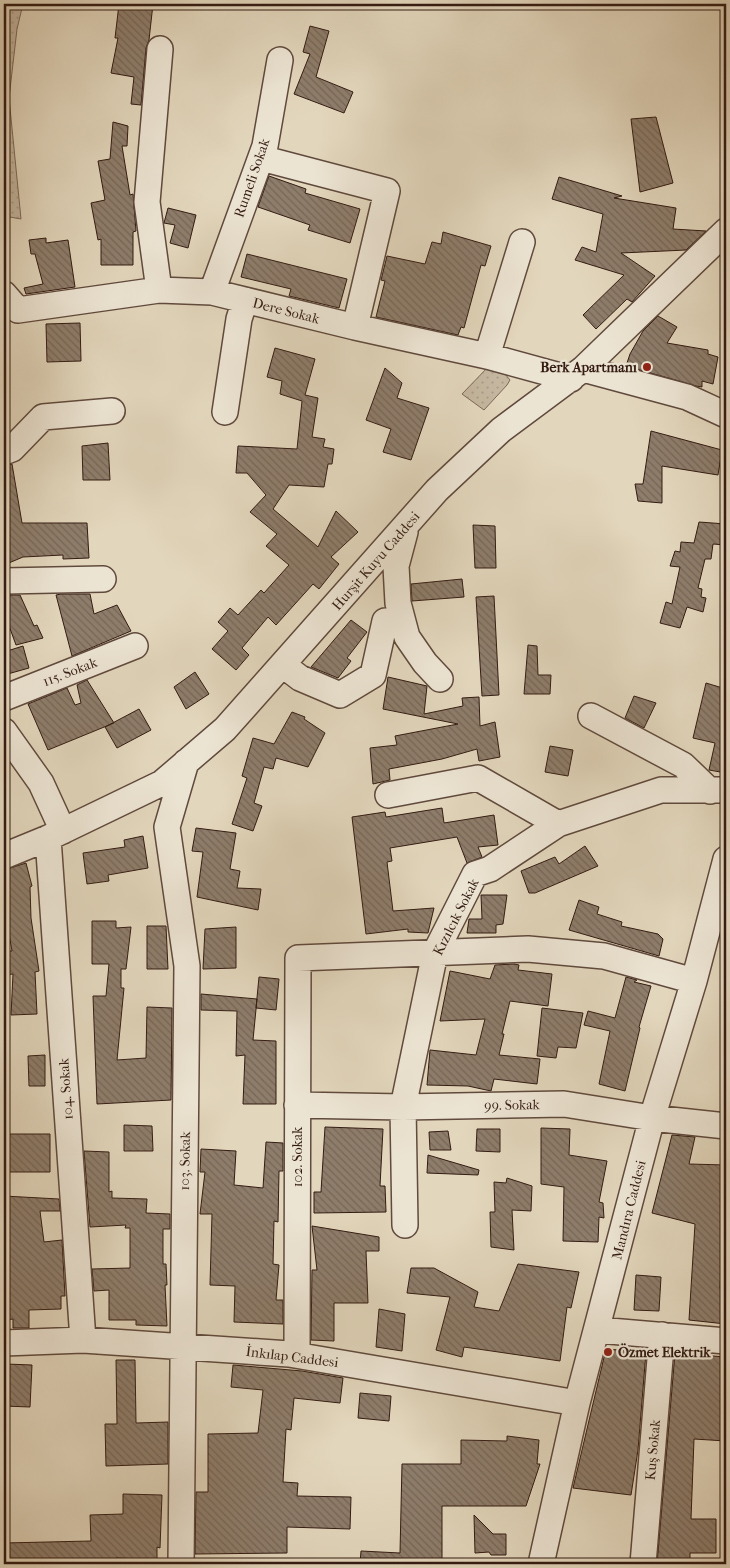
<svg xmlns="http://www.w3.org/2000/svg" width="730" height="1568" font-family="'IM FELL French Canon',serif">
	<defs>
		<pattern id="grass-dots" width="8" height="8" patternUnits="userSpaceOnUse" patternTransform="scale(1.25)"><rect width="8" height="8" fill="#c4b69f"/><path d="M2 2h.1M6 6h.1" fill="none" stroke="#a99c88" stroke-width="1.8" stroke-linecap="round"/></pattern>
		<pattern id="building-back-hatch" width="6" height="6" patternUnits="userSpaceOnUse" patternTransform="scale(1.25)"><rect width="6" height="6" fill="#8e7d6b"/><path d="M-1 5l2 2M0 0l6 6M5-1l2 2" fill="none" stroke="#756657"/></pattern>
	</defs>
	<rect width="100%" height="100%" fill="#e2d6bc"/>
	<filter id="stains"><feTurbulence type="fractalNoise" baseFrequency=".004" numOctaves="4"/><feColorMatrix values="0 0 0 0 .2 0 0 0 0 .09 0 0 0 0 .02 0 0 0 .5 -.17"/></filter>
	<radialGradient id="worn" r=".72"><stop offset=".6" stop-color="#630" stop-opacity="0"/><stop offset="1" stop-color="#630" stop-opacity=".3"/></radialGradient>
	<path fill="url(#grass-dots)" stroke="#7c6959" d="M4,4H23L17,29L9,98L21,219L4,216Z
		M489,366L505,374L510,380L507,385L484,410L462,394Z"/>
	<path fill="url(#building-back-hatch)" stroke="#341c13" d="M119,4H153L149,40L146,48L141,105L131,104L134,77L111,73L118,38H115Z
		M310,26L329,31L316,77L353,92L344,113L294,94L310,54L303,52Z
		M656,117L673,183L640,192L631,119Z
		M113,122L128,126L127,146H122L130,195L133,194L136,231L133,232V265H101V239L98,240L91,203L105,200L98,161L110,159Z
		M269,176L306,189L305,193L360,209L350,243L308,230L310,225L258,207Z
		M559,177L622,196L614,198L676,208L673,229L706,231L686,250L621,253L655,276L632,302L627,299L596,329L583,315L624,275L575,260L582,247L596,252L603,214L552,199Z
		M168,208L196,215L188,248L170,243L175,225L164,223Z
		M443,232L491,246L485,266L481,265L464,328L461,327L458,335L376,317L385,281L381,280L387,256L425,264L432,242L441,244Z
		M46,238V243L68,240L75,287L26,294L24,288L43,284L35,254H31L29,240Z
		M247,254L347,279L339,308L289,296L291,289L241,277Z
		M658,316L677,327L667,343L708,350V354L718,357L713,384L702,381V387L696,386L626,366L630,354L643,331Z
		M80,323L81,361L47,362L46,324Z
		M275,348L315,359L305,395L318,398L312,437L325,439L323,447L334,449L332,464H328L324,487L289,485L273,509L318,547L336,511L358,532L331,557L339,564L319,589L313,584L276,625L268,617L242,648L249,655L236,670L212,649L228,631L218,622L230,608L238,615L261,590L264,593L289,565L266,546L277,534L250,512L266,495L247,473H236L238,446L297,449L302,401L280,394L282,381L267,377Z
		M385,368L402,383L397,398L429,408L411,460L383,452L391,429L366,420Z
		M651,431L722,450L718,475L662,466V503L638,501L635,484H643Z
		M108,443L110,480H83L82,446Z
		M12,464L22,523H87L89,558L63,559V555L23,557L4,565V466Z
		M699,522L726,524V545L713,544L711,559H705L698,588L702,589L701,597L706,598L703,612L687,607L680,628L660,623L666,602L672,604L680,567L670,566L675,551L680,552L681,542L694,543Z
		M473,525L495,526L496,568H475Z
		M462,579L464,597L412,601L411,584Z
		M61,594H90L94,614L117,605L131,631L72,656L56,595Z
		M4,595H20L34,626L37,625L43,638L16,645L4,612Z
		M494,596L499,695L482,696L476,597Z
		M351,620L367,632L347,658L351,661L338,678L311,667Z
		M528,645L537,646L538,675H551L550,694H524Z
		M23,646L29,668L4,675V652Z
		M195,672L209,694L186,709L174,687Z
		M388,677L427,686L424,714L463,706L462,698L479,697L480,726L495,722L500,757L479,761L477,749L442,759L389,769L390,780L373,784L370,748L397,745L395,736L458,724L383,709Z
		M87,680L114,723L48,750L28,704L67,688L75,705L81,703L77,685Z
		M706,683L726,689V773L709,770L715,743L693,738Z
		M634,696L656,703L644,728L625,718Z
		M139,709L151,730L117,748L105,727Z
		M292,712L305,717L304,719L325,733L308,767L276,758L273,769L264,767L254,803L262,806L253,831L232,824L247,778L242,776L253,738L274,744Z
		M550,746L573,750L568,776L545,772Z
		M442,808L444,823L494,815L498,845L478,847L482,857L467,863L457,837L390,848L392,861L387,862L393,911L434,908L428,933L408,932V929L366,934L352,817L385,812L386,817Z
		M196,828L236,833L230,869L240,871L237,888L261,889L258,910L197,897L203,852L192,851Z
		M143,836L148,868L108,875L109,881L87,884L83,853L125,847L124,840Z
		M585,846L598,866L535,893H529L521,871L555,857L559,864Z
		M26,863L32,886L30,887L31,918L39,971L35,972L37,1014L11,1015L13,974L4,975V951H12L6,917H4V870Z
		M481,895H507L503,924L496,925V933H467L469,919H482Z
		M579,900L599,907L597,914L622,922L621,926L658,934L663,939L659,956L569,930Z
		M92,921H116V928L131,927L126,969H121V988H124L117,1060L146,1058L147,1007L172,1008L171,1100L97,1104L93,996H106L109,964H92Z
		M147,926H166L168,969H147Z
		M236,927V968L203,969L205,929Z
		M514,964L519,965L518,970L552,974L548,1006L510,1001L502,1034H504L499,1055L540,1059L537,1084L494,1079L491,1091L468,1086L427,1085L430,1050L476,1055L485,1019L440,1021L450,971L490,979L495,965Z
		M259,977L279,979L276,1010L256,1008Z
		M626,977L637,980L634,982L651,986L639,1027L640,1028L625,1091L599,1084L610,1031L584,1025L588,1011L615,1018Z
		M201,994L257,999L253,1040L276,1041V1104H243L245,1055L236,1056L237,1011L201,1010Z
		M542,1008L583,1013L576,1048L558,1047L556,1058L537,1056Z
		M45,1055V1086H29L28,1056Z
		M124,1125L152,1126L153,1151H124Z
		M325,1127L383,1129L380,1186H385L386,1212L314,1213V1192H321Z
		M541,1128L570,1129L569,1155L607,1161L599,1202L603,1203L604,1218L599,1217L598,1242L563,1241L564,1187L541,1184Z
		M477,1129H500V1152L476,1151Z
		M448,1131L451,1150H430L429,1132Z
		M4,1134H50V1172H4Z
		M672,1135L695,1137L689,1164L726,1165V1241H723L720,1288H726V1324L689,1320L695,1224L652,1213Z
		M266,1142L283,1143V1171H279L278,1222L274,1221L273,1264L279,1265L276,1300H283V1324L234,1322L235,1286L210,1285L212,1214H200L205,1172H200L201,1149L236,1151L234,1185L263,1188Z
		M84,1151L109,1152V1192L112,1191V1198L147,1199L146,1213L170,1214V1229H163V1264H166L167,1285H165L167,1326L136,1325V1320H109V1290L94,1291L92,1269L130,1268V1228H125L126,1225L90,1227Z
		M428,1155L479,1170L478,1175L427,1173Z
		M507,1178L532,1186L531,1211L512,1210L514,1250L491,1247L490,1212H495L494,1182L506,1183Z
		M4,1196L59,1199L60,1211H40L44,1242L62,1240L65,1296H61V1309L29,1310V1328H13V1319L6,1320Z
		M312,1226L379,1237V1251H366L368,1303H334V1341L311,1340L312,1270H317Z
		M518,1264L579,1272L571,1308L567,1307L560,1361L464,1347L462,1357L436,1350L450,1297L407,1293L411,1268H434L478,1292L474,1307L499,1311Z
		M636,1275L661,1277L659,1311L634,1310Z
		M379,1309L405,1314L402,1351L376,1347Z
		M606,1349L646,1352L638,1450L631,1495L573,1488Z
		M675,1353L726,1357L724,1391H726V1441L694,1439L691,1519H716V1553H690V1564H657Z
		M116,1360H135L136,1423L168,1422V1464L106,1466L105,1424H117Z
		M6,1364L32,1365L30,1407L4,1406Z
		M233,1365L302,1371L343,1378L340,1403L294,1398L291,1430L286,1429L283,1482L298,1483L297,1496L351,1497L350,1529L287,1527V1553L195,1554L196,1492H208V1434L258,1433L263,1390L231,1387Z
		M360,1393L391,1396L389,1421L358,1418Z
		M507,1436L539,1440L537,1464H540L526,1506H442V1564H360L361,1551L400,1553L402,1464H461V1440L507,1441Z
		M123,1494L162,1495L160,1548L157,1547V1560L116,1558V1564H4V1543L91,1541L90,1515L123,1514Z
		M474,1515L493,1534H506V1555H491L489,1552L475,1553Z"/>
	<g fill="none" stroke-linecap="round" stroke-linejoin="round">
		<defs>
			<path id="minor" d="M261,158L387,191L355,327
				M159,290L147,202L160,49
				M212,292L265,146L280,60
				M4,294L18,310L159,290L212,292L355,327L487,356L571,379
				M487,356L522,242
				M583,369L687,397L726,415
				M225,412L239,319L245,300
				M4,452L12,449L43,417L112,411
				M405,532L396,566L398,603L407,637L425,663L440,679
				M4,581L103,579
				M283,665L300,678L340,695L373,675L385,621
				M4,698L135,646
				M591,716L683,765L710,791
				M4,731L41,783L63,831
				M388,795L478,778L558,824
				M48,838L83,1340
				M4,856L48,838L162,783L225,729L437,490L501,430L583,369L726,231
				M297,1105L403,1107L564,1104L652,1118L726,1126
				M405,1225L403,1107L435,953L475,874L490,869L558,824L661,790H726
				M598,1330L726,1341
				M4,1343L83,1340L289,1354L577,1403
				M297,1355L298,958L528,949L604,956L694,981
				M181,1564L187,966L167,827L186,762
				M541,1564L577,1403L652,1118L694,981L726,859
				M643,1564L662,1335"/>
		</defs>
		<use href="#minor" stroke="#604a3d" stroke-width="28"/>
		<use href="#minor" stroke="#ece4d3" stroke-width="25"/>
	</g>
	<g fill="#8f2418" stroke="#ece4d3" stroke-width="2">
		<circle cx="647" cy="367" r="5"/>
		<circle cx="608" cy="1352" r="5"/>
	</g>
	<g text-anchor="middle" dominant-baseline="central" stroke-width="4.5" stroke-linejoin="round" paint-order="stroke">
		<g font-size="14" fill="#341c13" stroke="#ece4d3">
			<text transform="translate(252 178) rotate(-71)">Rumeli Sokak</text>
			<text transform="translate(286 311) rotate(14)">Dere Sokak</text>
			<text transform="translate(376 561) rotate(-49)">Hurşit Kuyu Caddesi</text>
			<text transform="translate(70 672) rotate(-21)">115. Sokak</text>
			<text transform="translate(456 917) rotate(-63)">Kızılcık Sokak</text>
			<text transform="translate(66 1089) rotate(-94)">104. Sokak</text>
			<text transform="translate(512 1105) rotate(-1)">99. Sokak</text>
			<text transform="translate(297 1157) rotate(-90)">102. Sokak</text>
			<text transform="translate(185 1161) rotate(-89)">103. Sokak</text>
			<text transform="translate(629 1210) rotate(-76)">Mandıra Caddesi</text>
			<text transform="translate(292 1357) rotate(7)">İnkılap Caddesi</text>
			<text transform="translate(653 1450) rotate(-85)">Kuş Sokak</text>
		</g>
		<g font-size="14" font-weight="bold" fill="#341c13" stroke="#ece4d3" text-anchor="end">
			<text x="637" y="367">Berk Apartmanı</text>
			<text x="618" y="1352" text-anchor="start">Özmet Elektrik</text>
		</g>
	</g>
	<rect width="730" height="1568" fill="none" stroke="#e2d6bc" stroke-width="20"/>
	<rect x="5" y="5" width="720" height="1558" fill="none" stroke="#341c13" stroke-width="2.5"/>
	<rect x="10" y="10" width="710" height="1548" fill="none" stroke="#341c13"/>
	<rect width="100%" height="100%" filter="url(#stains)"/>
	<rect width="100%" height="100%" fill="url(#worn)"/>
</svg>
